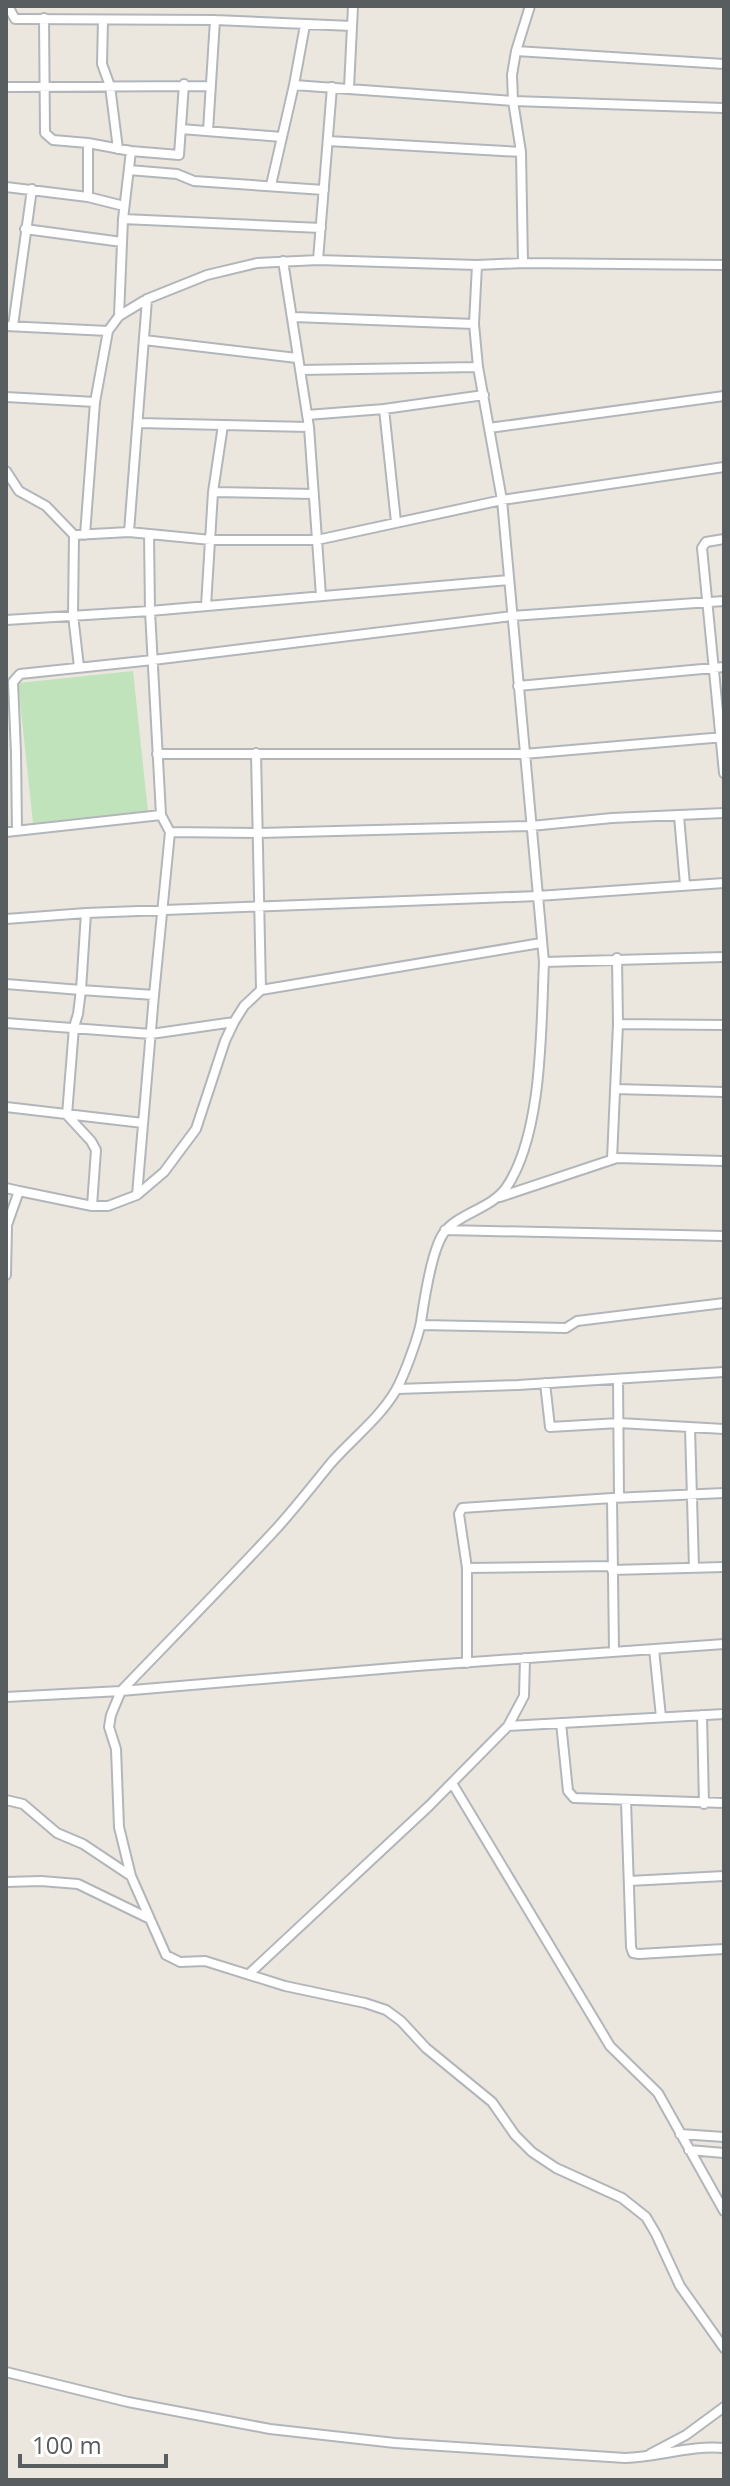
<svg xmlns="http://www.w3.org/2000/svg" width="730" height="2486" font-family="'Open Sans',sans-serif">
	<rect width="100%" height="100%" fill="#ebe7df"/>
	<path fill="#c0e3bc" d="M133,671L148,812L33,823L18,683Z"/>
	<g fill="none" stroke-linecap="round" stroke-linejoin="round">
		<defs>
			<path id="minor" d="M6,7L9,8L15,19H20L215,20L352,26
				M44,18L45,133L53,140L88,143L131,151L179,155L184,84
				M103,20L102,64L110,86L118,149
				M516,51L724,64
				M294,85L513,101L724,108
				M6,87L209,86
				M349,88L353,6
				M181,129L282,137
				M208,131L215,20
				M328,141L521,152
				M129,170L177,174L194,181L324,190
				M271,185L294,85L305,25
				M6,187L88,197L124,206
				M88,197V143
				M123,219L321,228
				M25,229L122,242
				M318,260L332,87
				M283,261L309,427L321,596
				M523,263L521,152L513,101L512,75L516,51L530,6
				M477,265L474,324L478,367L502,500L544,962C541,1027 543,1134 506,1188C491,1209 456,1214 443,1234C432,1251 424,1301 421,1322C418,1338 404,1376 396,1390C380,1418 352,1439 331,1463C313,1485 296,1507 277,1528C226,1583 173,1637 121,1691L111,1715L109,1727L116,1749L119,1827L131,1876L166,1955L180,1962L205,1961L285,1986L365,2003L386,2010L401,2021L426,2048L492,2102L515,2135L532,2152L556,2168L622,2198L646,2217L656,2234L680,2286L724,2348
				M119,316L123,219L131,151
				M294,317L474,324
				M6,326L108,331L119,316L147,299L207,275L257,263L318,260L477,265L523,263L724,265
				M13,326L32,189
				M144,340L297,358
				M300,370L478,367
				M6,397L95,402
				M384,409L396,522
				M307,415L384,409L484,395
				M139,423L309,427
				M489,428L724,396
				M6,471L19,491L46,506L74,535L73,615L79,667
				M213,492L314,494
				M129,532L147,299
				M74,535L129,532L211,540H317L502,500L724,467
				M85,535L95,402L108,331
				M724,539L706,542L702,548L724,773
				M206,606L213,492L223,425
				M6,620L150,611L509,580
				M518,686L724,667
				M157,754H524L724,737
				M679,816L685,885
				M17,830L16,753L13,682L20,674L153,660L512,616L724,601
				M6,832L161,815
				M170,832L259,833L531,826L612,818L724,813
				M6,919L86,913L538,896L724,883
				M544,962L724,957
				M6,984L81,990L86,913
				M261,990L541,943
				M6,1023L151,1034L234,1022
				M618,1024L724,1025
				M615,1089L724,1092
				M6,1107L143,1123
				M612,1159L618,1024L617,958
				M6,1188L19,1191
				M137,1195L154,995
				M500,1197L617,1158L724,1161
				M92,1206L96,1150L91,1141L67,1115L74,1027L78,1014L81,990L154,995L170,832L161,815L150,611L149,534
				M445,1230L724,1236
				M6,1275L7,1225L19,1191L92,1206H108L137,1195L164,1172L196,1129L225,1041L234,1022L244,1006L261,990L256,753
				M421,1325L566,1328L577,1321L724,1303
				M618,1379L619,1497
				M545,1383L550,1427L619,1423L724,1429
				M397,1389L518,1385L724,1372
				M690,1428L694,1568
				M612,1498L614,1651
				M467,1568L611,1566
				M612,1570L724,1567
				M654,1649L661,1717
				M467,1663V1568L459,1514L462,1508L612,1498L724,1493
				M6,1697L121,1691L417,1666L724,1644
				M702,1715L704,1804
				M561,1723L568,1791L574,1798L724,1803
				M508,1726L724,1714
				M452,1783L610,2046L658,2093L724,2211
				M6,1800L23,1804L57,1833L83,1844L131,1876
				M626,1801L631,1947L633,1953L639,1954L724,1949
				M629,1881L724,1876
				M6,1882L41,1881L78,1884L148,1918
				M249,1974L429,1806L508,1726L524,1696L525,1658
				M680,2134L724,2137
				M689,2150L724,2153
				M6,2372L128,2402L270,2429L395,2443L625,2458C659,2457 690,2445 724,2448
				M650,2454L686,2435L724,2407"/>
		</defs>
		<use href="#minor" stroke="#b2b6ba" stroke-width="12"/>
		<use href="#minor" stroke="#fff" stroke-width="8"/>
	</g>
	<rect width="730" height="2486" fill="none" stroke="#585d60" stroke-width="16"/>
	<path d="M20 2454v12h146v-12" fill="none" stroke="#585d60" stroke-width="4"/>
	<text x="32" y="2454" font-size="24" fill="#585d60" stroke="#ffffff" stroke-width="6" paint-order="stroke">100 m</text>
</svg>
